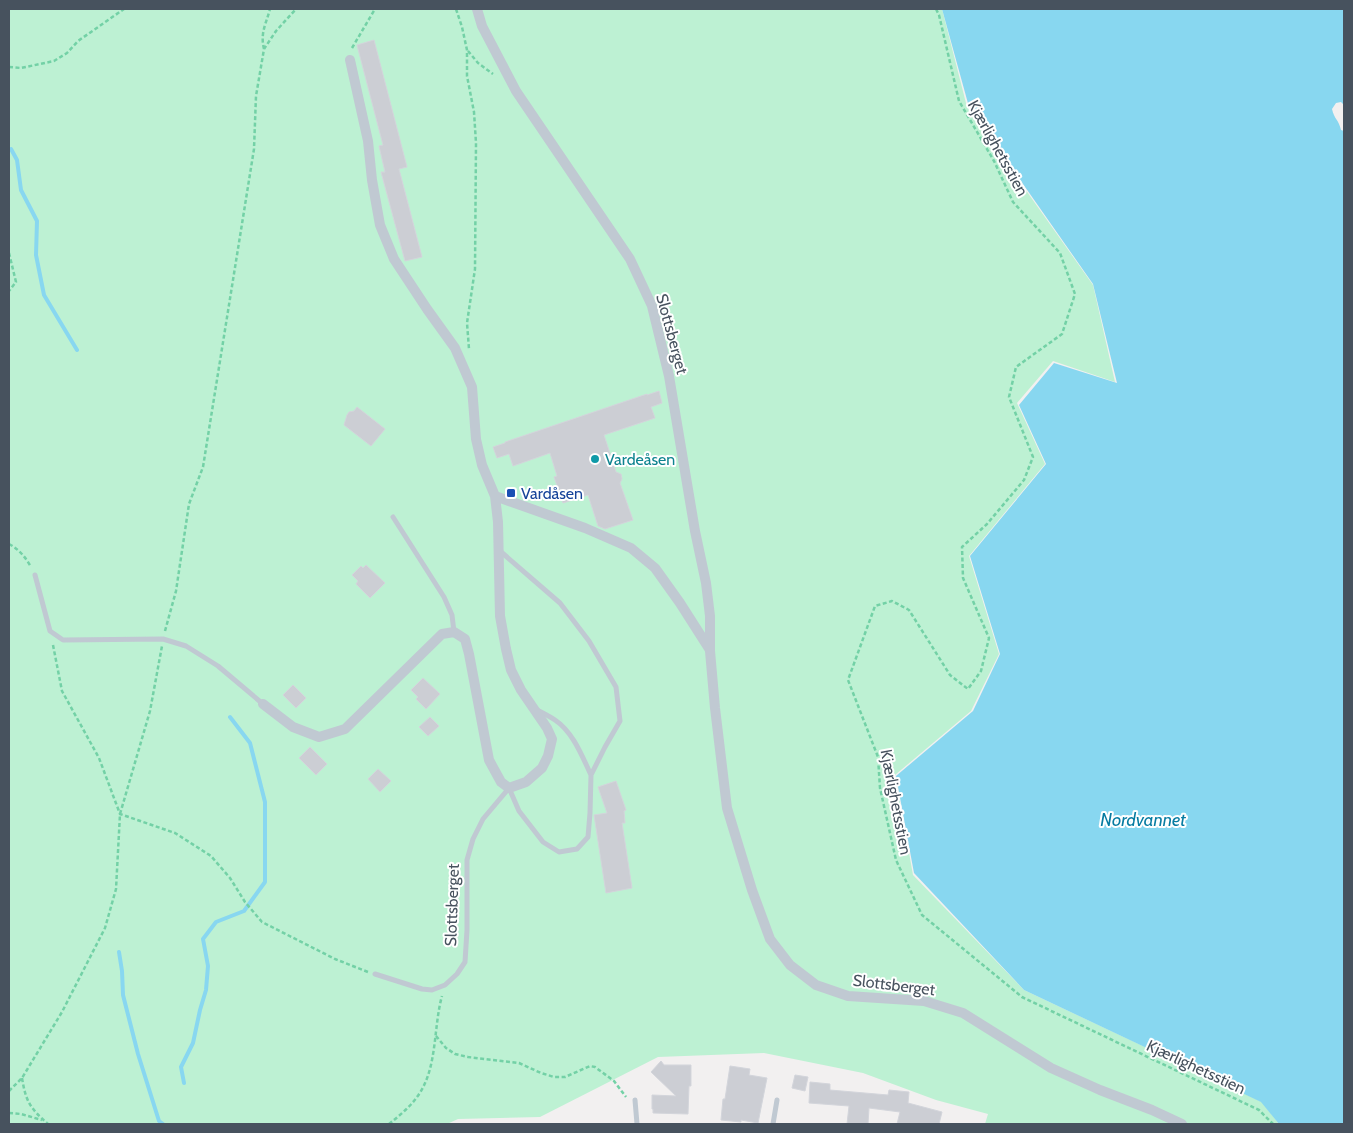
<svg xmlns="http://www.w3.org/2000/svg" width="1353" height="1133" font-family="Cabin,sans-serif">
	<rect width="100%" height="100%" fill="#f2f0f0"/>
	<path fill="#bdf1d3" d="M9,9H942L967,107L1093,285L1115,382L1053,361L1017,403L1045,464L969,556L999,654L971,711L895,775L913,875L1024,990L1262,1102L1279,1124H985L988,1114L936,1100L863,1073L764,1053L658,1057L540,1117L458,1119L447,1124H9Z"/>
	<path fill="#88d7f0" d="M942,9H1344V105L1341,102L1336,103L1332,109C1334,119 1339,120 1341,130L1344,131V1124H1279L1261,1102L1024,990L914,873L896,776L973,711L1000,654L970,556L1046,464L1019,405L1054,363L1117,383L1093,284L969,107Z"/>
	<g fill="none" stroke-linecap="round" stroke-linejoin="round">
		<path stroke="#88d7f0" stroke-width="4" d="M11,149L17,160L21,190L37,221L36,255L44,295L77,350
			M119,952L122,971L123,995L138,1054L159,1121L163,1124
			M184,1083L181,1067L193,1043L200,1010L206,990L208,966L203,939L216,922L244,911L265,882V802L250,743L230,717"/>
	</g>
	<path fill="#ccced4" stroke="#d3d5db" d="M374,40L407,167L399,169L422,257L405,261L381,172H385L379,146L383,145L357,45Z
		M659,391L662,403L651,407L655,418L604,435L616,472L621,474L622,479L620,483L633,520L605,529L598,526L588,495L563,503L554,477L557,476L550,453L513,466L509,454L497,458L493,447L505,443V442L647,394V395Z
		M357,407L385,429L371,446L344,425L347,415L349,412L354,411Z
		M366,565L385,583L370,598L356,584L358,581L352,575L361,566L363,568Z
		M423,678L440,694L426,709L416,699L418,697L411,690Z
		M293,685L306,698L296,708L283,695Z
		M430,717L439,726L428,736L419,727Z
		M310,747L327,764L316,775L299,758Z
		M378,769L391,781L380,792L368,779Z
		M616,781L626,810L624,811L625,823H622L632,888L606,893L594,815L607,813L598,787Z
		M661,1061L664,1065H691V1086H689L688,1114L653,1113V1109H652V1095L676,1096L651,1072Z
		M730,1066L750,1069L749,1075L767,1078L758,1123L741,1120V1122L721,1120L723,1099H725Z
		M795,1075L808,1077L805,1091L792,1088Z
		M810,1082L830,1084V1090L888,1095L889,1090L909,1092L908,1103L942,1112L939,1124H897L900,1112L869,1108L868,1124H847L849,1106L809,1103Z"/>
	<g fill="none" stroke-linecap="round" stroke-linejoin="round">
		<path stroke="#73d1a6" stroke-width="2.5" stroke-dasharray="4 2.5" stroke-linecap="butt" d="M456,9L462,27L467,50V76L474,112L476,143L475,269L467,323L469,349
			M936,9L939,15L959,101L994,161L1013,202L1060,253L1075,294L1062,334L1016,367L1009,397L1033,457L1024,480L987,524L962,547L963,578L989,638L981,671L968,689L950,675L909,610L892,601L875,606L848,680L878,757L880,788L896,860L922,915L1022,997L1259,1110L1273,1124
			M352,48L375,9
			M264,49C260,33 266,24 270,9
			M468,51L478,63L493,74
			M9,67L21,68L54,61L67,53L78,41L124,9
			M9,253L16,282L9,291
			M9,544C19,549 26,558 31,567
			M165,631L176,591L189,504L203,467L254,149L256,96L264,49L276,31L296,9
			M53,645L62,691L99,758L120,814L175,833L211,856L230,878L245,902L262,922L335,959L368,972
			M436,1036L446,1048L455,1054L468,1057L519,1063L541,1073L554,1077H565L590,1066L595,1067L614,1081L626,1097
			M22,1078C26,1102 30,1108 48,1124
			M9,1091L22,1078L62,1012L105,928L116,889L120,814L150,711L162,646
			M9,1113L21,1114L42,1120
			M389,1124C399,1116 410,1107 417,1097C438,1069 433,1028 442,996"/>
		<path stroke="#c0c9d2" stroke-width="5" d="M393,517L444,597L452,615L454,632
			M35,575L50,631L63,640L163,639L186,646L218,666L263,704
			M537,710C543,713 549,716 555,720C573,732 582,756 591,775
			M375,974L422,989L432,990L445,985L457,974L465,962L467,930V860L473,839L483,819L509,788L519,811L543,842L559,852L577,849L588,837L590,813L591,775L605,747L620,721L616,687L589,641L560,603L500,551
			M635,1100L637,1124
			M773,1124L777,1100"/>
		<path stroke="#c0c9d2" stroke-width="10" d="M477,9L482,26L516,91L630,259L652,306L669,376L695,531L706,583L710,616V651L715,708L727,808L752,890L770,939L790,965L816,985L848,996L924,1001L963,1013L1051,1068L1100,1090L1152,1110L1182,1124
			M495,496L585,528L631,548L655,568L680,603L710,650
			M263,704L293,727L319,737L345,729L442,634L454,632L465,639L469,654L489,760L501,782L509,788L526,782L542,768L548,756L552,739L547,728L521,690L511,670L506,649L500,616L498,522L495,496L482,465L476,439L472,387L455,348L427,309L394,259L380,225L372,180L368,141L350,60"/>
	</g>
	<circle fill="#0f9aa8" stroke="#fff" stroke-width="2" cx="595" cy="459" r="5"/>
	<rect fill="#1a4fb4" stroke="#fff" stroke-width="2" x="506" y="488" width="10" height="10" rx="2.5"/>
	<g text-anchor="middle" dominant-baseline="central" stroke-width="4" stroke-linejoin="round" paint-order="stroke">
		<g font-size="16" fill="#47525e" stroke="#fff">
			<text transform="translate(998 148) rotate(61)">Kjærlighetsstien</text>
			<text transform="translate(672 334) rotate(75)">Slottsberget</text>
			<text transform="translate(896 802) rotate(79)">Kjærlighetsstien</text>
			<text transform="translate(452 905) rotate(-88)">Slottsberget</text>
			<text transform="translate(894 985) rotate(7)">Slottsberget</text>
			<text transform="translate(1196 1067) rotate(25)">Kjærlighetsstien</text>
		</g>
		<g font-size="16" fill="#0d838f" stroke="#fff" text-anchor="start">
			<text x="605" y="459">Vardeåsen</text>
		</g>
		<g font-size="16" fill="#164399" stroke="#fff" text-anchor="start">
			<text x="521" y="493">Vardåsen</text>
		</g>
		<g font-size="18" font-style="italic" fill="#077ca2" stroke="#fff">
			<text x="1143" y="820">Nordvannet</text>
		</g>
	</g>
	<rect width="1353" height="1133" fill="none" stroke="#47525e" stroke-width="20"/>
</svg>
